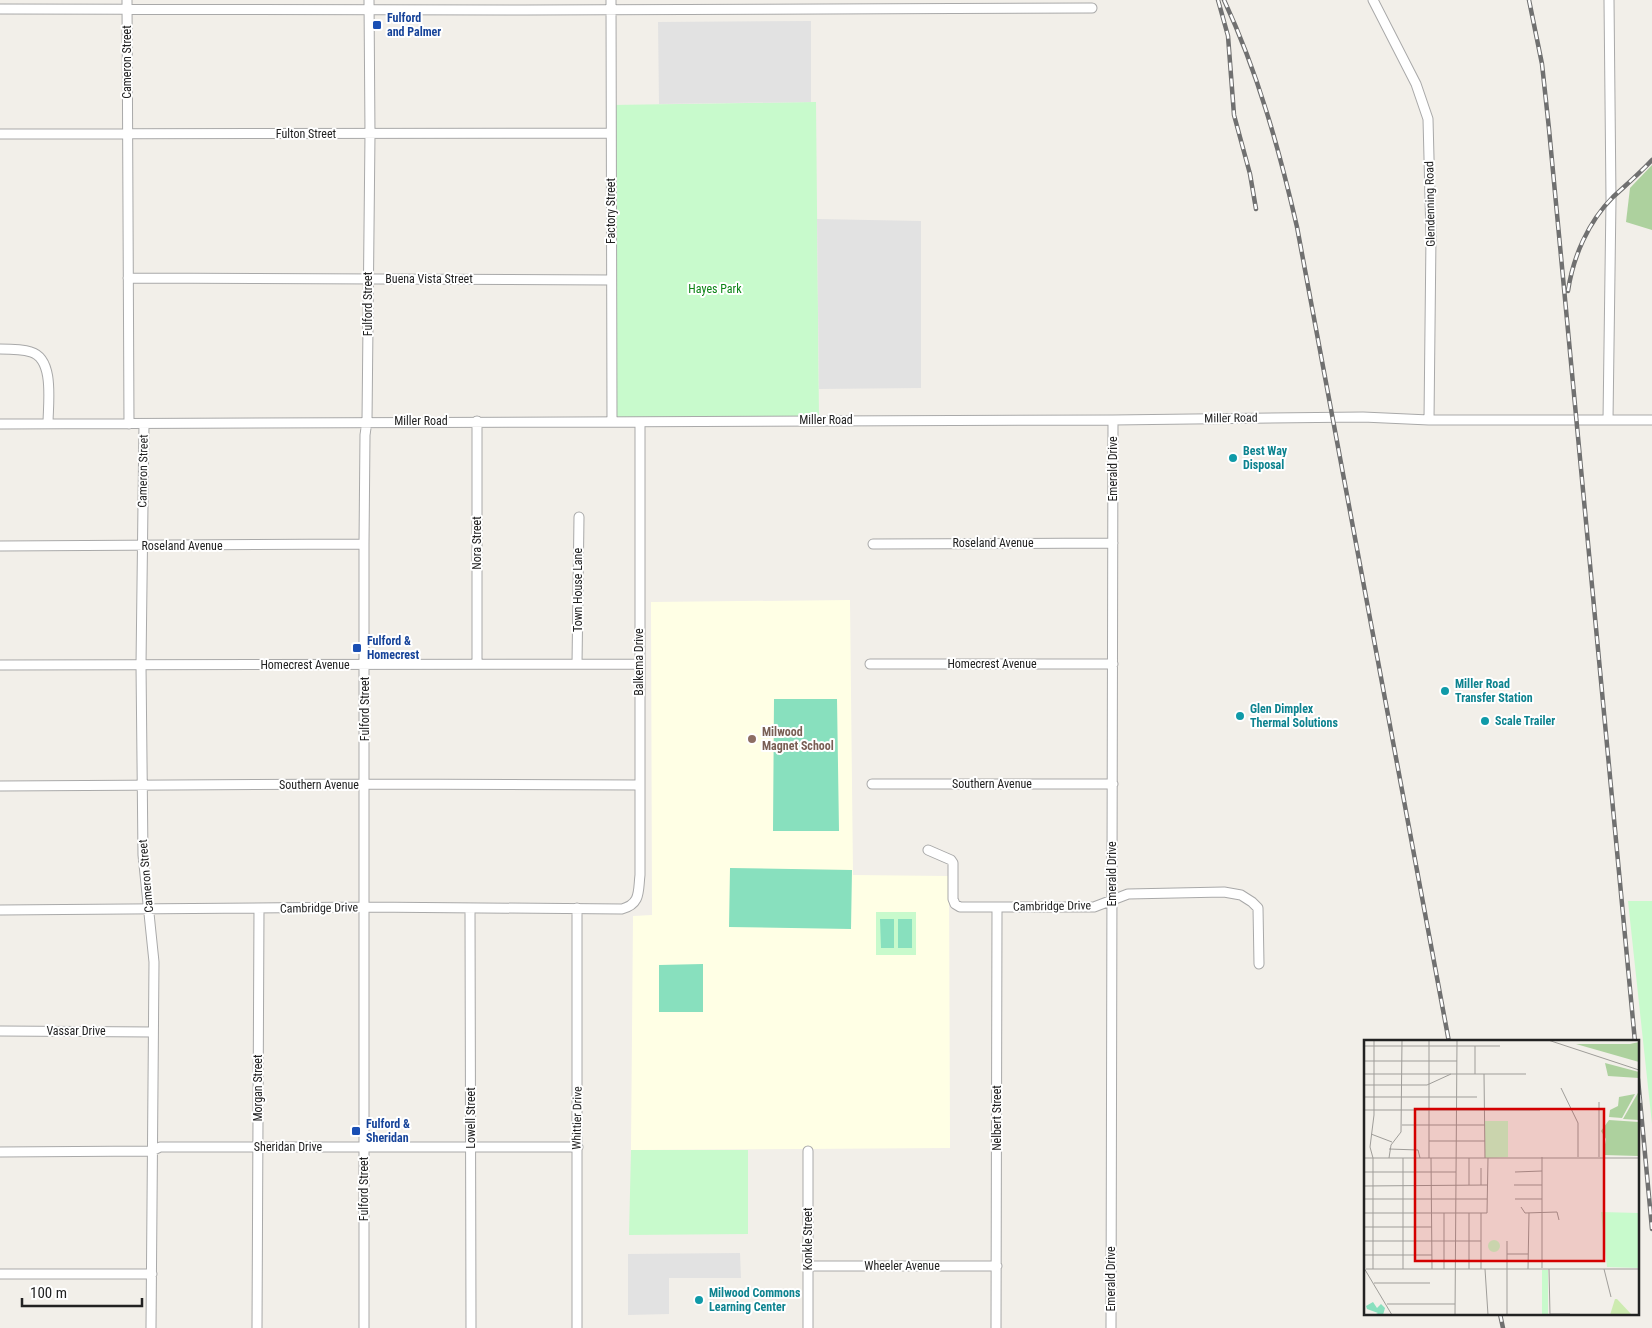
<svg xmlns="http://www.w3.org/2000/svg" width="1652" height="1328" font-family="'Roboto Condensed',sans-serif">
	<rect width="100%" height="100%" fill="#f2efe9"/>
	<path fill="#ffffe5" d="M850,600L853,875L949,876L950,1148L631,1150L633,916L652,915L651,602Z"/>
	<path fill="#add19e" d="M1652,165V230L1626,222L1630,188Z"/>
	<path fill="#c8facc" d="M816,102L819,420L612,421L611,105Z
		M1628,901H1652V1124Z
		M876,912H916V955H876Z
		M631,1150H748V1234L629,1235Z"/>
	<path fill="#88e0be" d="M774,699H837L839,831H773Z
		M730,868L852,870L851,929L729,927Z
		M880,919H894V948H881Z
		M898,919H912V948H898Z
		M703,964V1012H659V965Z"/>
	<path fill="#e2e2e2" d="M811,21V102L659,104L658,22Z
		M817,219L921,221V388L819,389Z
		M740,1253L741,1278H669V1314L628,1315V1254Z"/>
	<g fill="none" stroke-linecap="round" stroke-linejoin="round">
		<defs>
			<path id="minor" d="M127,0L129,424
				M611,0L612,421
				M1373,0L1416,84L1428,119L1431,236L1429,420
				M0,9L526,10L1092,8
				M0,134L611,133
				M128,278L611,280
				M0,349C10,349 22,349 31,352C55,359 48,404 48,424
				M1608,420L1611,199L1609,0
				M477,421V664
				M0,424L1113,420L1363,417L1429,420H1652
				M144,424L141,665L143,855L154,962L151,1328
				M873,544L1113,543
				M0,546L364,544
				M577,664L579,517
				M870,664H1113
				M0,665L639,664
				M872,784H1113
				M0,786L365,784L639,785
				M928,850L951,860L953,863V899L955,904L960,907H1094L1128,894L1224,892L1241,895L1252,902L1258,908L1259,964
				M470,908L471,1328
				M0,910L365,907L622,909C641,904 638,891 640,875V422
				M0,1031L153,1032
				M808,1151V1328
				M0,1152L152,1151L160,1147H578
				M808,1266H997
				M0,1274H152
				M257,1328L259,908
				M364,1328V544L365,435L367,421L370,134L369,0
				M577,1328V908
				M996,1328L997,907
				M1111,1328L1113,420"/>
		</defs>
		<use href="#minor" stroke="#a9a9a9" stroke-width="11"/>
		<use href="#minor" stroke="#fff" stroke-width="9"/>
		<defs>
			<path id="rail" d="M1218,0L1228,36L1234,115L1250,174L1256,209
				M1224,0C1258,73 1279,149 1297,227L1449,1042
				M1529,0L1542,64L1549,129L1635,1042
				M1568,291C1573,257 1588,222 1613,197C1626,185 1640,173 1652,160
				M1638,1079L1652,1229
				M1500,1314L1503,1328"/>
		</defs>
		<use href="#rail" stroke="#707070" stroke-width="4.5"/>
		<use href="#rail" stroke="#fff" stroke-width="2.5" stroke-dasharray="8" stroke-linecap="butt"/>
	</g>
	<g fill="#1a4fb4" stroke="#fff" stroke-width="2">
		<rect x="372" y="20" width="10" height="10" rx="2.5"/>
		<rect x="352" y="643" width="10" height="10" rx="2.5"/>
		<rect x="351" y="1126" width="10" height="10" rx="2.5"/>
	</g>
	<g fill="#0f9aa8" stroke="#fff" stroke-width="2">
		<circle cx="1233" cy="458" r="5"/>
		<circle cx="1445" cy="691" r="5"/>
		<circle cx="1240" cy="716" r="5"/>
		<circle cx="1485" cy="721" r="5"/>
		<circle cx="699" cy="1300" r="5"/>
	</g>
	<circle fill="#8d6e63" stroke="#fff" stroke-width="2" cx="752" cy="739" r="5"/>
	<g text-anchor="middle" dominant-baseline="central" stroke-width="4" stroke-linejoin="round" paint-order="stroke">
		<g font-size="12" font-weight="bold" fill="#164399" stroke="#fff" text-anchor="start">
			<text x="387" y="18">Fulford<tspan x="387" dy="14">and Palmer</tspan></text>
			<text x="367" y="641">Fulford &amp;<tspan x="367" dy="14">Homecrest</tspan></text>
			<text x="366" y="1124">Fulford &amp;<tspan x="366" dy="14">Sheridan</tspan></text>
		</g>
		<g font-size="12" fill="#222" stroke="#fff">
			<text transform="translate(127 62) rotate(-90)">Cameron Street</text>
			<text x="306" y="134">Fulton Street</text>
			<text transform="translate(1430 204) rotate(-91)">Glendenning Road</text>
			<text transform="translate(611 211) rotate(-90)">Factory Street</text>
			<text x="429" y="279">Buena Vista Street</text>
			<text transform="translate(368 304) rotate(-90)">Fulford Street</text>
			<text transform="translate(1231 418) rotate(-1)">Miller Road</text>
			<text x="826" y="420">Miller Road</text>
			<text x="421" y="421">Miller Road</text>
			<text transform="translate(1113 469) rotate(-90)">Emerald Drive</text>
			<text transform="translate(143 471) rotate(-89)">Cameron Street</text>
			<text transform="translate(477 543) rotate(-90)">Nora Street</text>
			<text x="993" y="543">Roseland Avenue</text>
			<text x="182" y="546">Roseland Avenue</text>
			<text transform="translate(578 590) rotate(-90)">Town House Lane</text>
			<text transform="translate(639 662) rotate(-90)">Balkema Drive</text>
			<text x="992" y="664">Homecrest Avenue</text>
			<text x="305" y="665">Homecrest Avenue</text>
			<text transform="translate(365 709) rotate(-90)">Fulford Street</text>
			<text x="992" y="784">Southern Avenue</text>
			<text x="319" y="785">Southern Avenue</text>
			<text transform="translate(1112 874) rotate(-90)">Emerald Drive</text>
			<text transform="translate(146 876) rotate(-95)">Cameron Street</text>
			<text transform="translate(1052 906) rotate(-1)">Cambridge Drive</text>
			<text transform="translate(319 908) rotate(-1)">Cambridge Drive</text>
			<text x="76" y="1031">Vassar Drive</text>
			<text transform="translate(258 1088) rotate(-90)">Morgan Street</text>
			<text transform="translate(471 1118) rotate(-90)">Lowell Street</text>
			<text transform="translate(577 1118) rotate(-89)">Whittier Drive</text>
			<text transform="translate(997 1118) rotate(-90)">Nelbert Street</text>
			<text x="288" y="1147">Sheridan Drive</text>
			<text transform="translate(364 1189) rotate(-90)">Fulford Street</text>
			<text transform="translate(808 1239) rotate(-90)">Konkle Street</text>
			<text x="902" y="1266">Wheeler Avenue</text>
			<text transform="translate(1111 1279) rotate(-90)">Emerald Drive</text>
		</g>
		<g font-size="12" fill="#0c8416" stroke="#fff">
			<text x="715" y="289">Hayes Park</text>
		</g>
		<g font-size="12" font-weight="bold" fill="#0d838f" stroke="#fff" text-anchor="start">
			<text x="1243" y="451">Best Way<tspan x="1243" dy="14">Disposal</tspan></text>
			<text x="1455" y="684">Miller Road<tspan x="1455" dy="14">Transfer Station</tspan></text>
			<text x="1250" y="709">Glen Dimplex<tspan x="1250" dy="14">Thermal Solutions</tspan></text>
			<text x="1495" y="721">Scale Trailer</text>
			<text x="709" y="1293">Milwood Commons<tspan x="709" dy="14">Learning Center</tspan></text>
		</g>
		<g font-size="12" font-weight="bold" fill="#785e54" stroke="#fff" text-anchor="start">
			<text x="762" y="732">Milwood<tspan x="762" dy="14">Magnet School</tspan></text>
		</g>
	</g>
	<g transform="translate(1364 1040)">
		<rect width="275" height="275" fill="#f2efe9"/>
		<path d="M251,259H253L268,275H246Z" fill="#cdebb0"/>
		<path d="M275,2V22L212,4H266ZM241,23L275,32V38L244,36ZM275,51V80L259,79ZM271,54L258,78L245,77L246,70L254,66L255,57ZM245,80L275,82V116L239,115L242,99L237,91Z" fill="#add19e"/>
		<path d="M121,81H144V117L121,118ZM237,172L275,173V228L243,227ZM124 206a6 6 0 1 1 12 0a6 6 0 1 1-12 0ZM178,230H184V275H178Z" fill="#c8facc"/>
		<path d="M9,262L13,268L17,264L21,268L19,275H10L14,273L3,269L2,266Z" fill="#88e0be"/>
		<path fill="none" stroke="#9f9d99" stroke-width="1" d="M65,0V118M184,0L275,30M0,6H136M111,6V34M0,21H93M0,34H162M120,34L121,118M0,45H63L87,34M197,48L214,83V117M0,57H113M0,70H176M38,85H121M7,94L28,102M65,101H121M25,109L54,110L56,118M235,117V62M0,118H275M25,118L27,105L37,92L38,0M67,118L68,229M105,118V145M0,132H92M151,132L178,131M117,145V128M150,145H178M0,146L123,145M0,159H123M151,159H178M157,167L161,173L193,172L195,180M0,173H123L124,118M105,173V229M0,187H68M0,201H117M143,201V275M143,214H164M0,215H68M0,228L28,275M178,228V117M2,229H275M9,229V118L6,107L10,75V0M39,229V118M80,229V173M117,229V173M121,229L124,275M164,229L165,173M185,229L186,275M240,229L247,257M10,243H66M23,264H91M186,274H206M91,275L93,0"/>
		<path fill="#d40000" fill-opacity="0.15" stroke="#d40000" stroke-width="2.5" d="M51,69H240V221H51Z"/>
		<rect width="275" height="275" fill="none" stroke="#222" stroke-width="2.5"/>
	</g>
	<path d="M22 1298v8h120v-8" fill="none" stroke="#222222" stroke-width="2.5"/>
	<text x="30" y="1298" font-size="15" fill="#222222" stroke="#ffffff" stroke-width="4" paint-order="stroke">100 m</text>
</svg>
